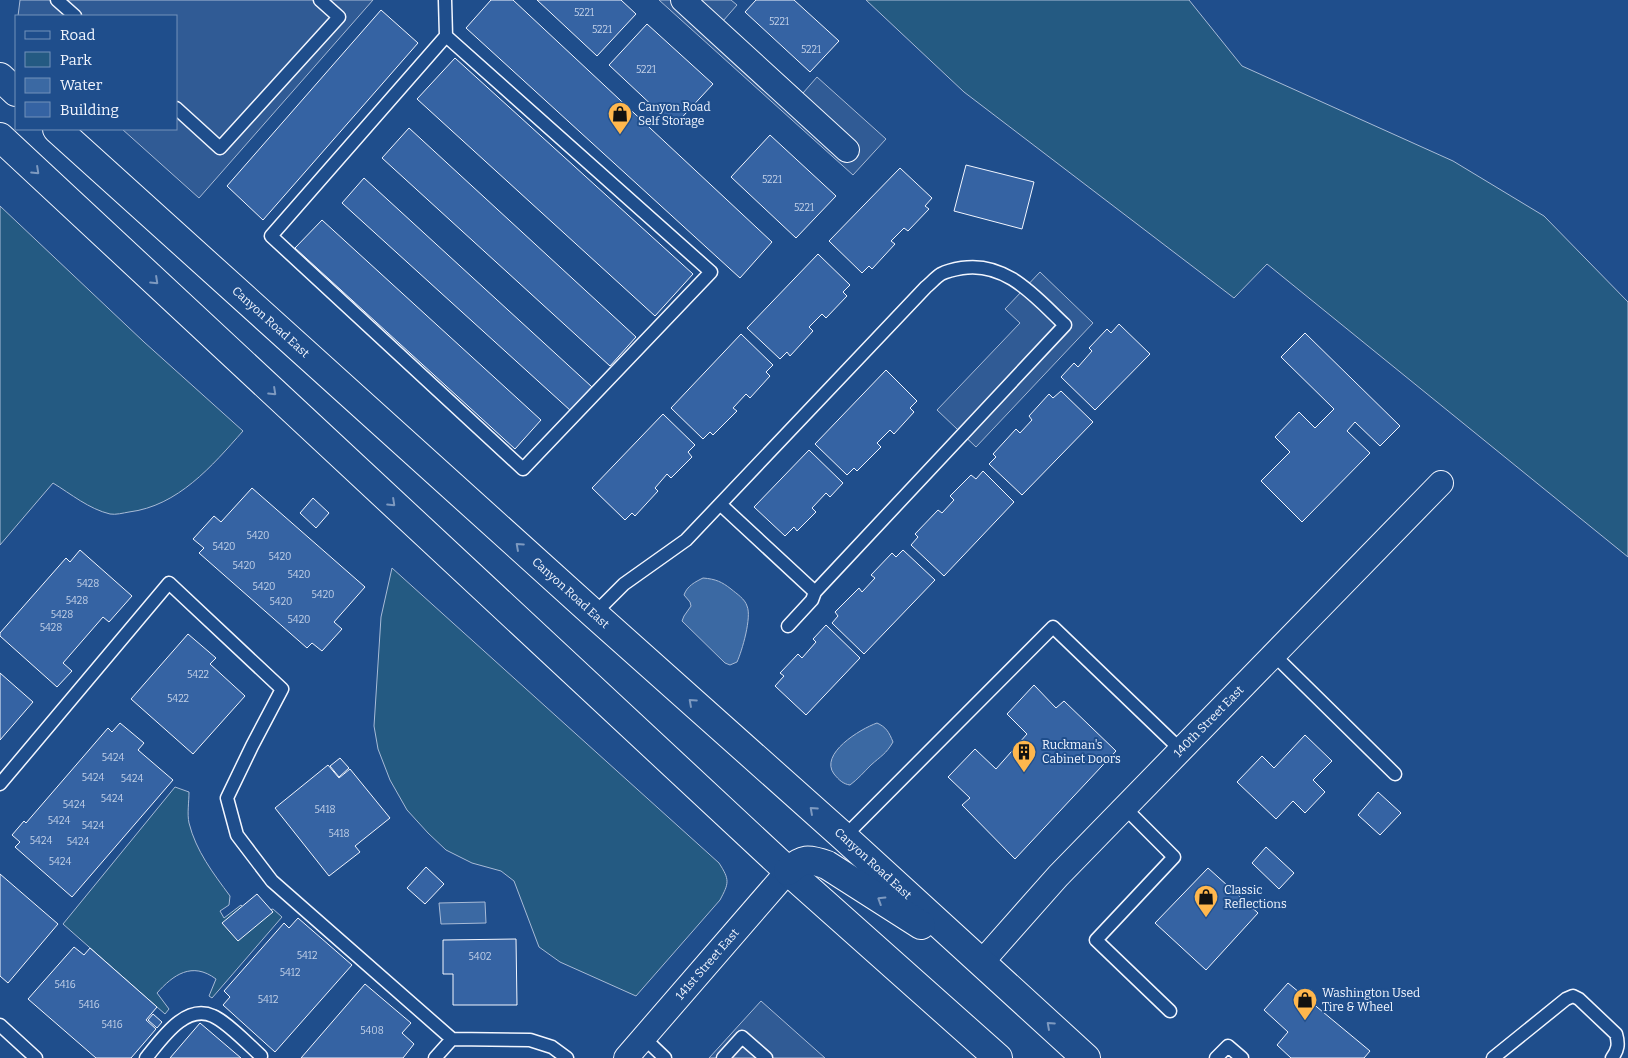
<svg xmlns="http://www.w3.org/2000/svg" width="1628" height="1058" font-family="Bitter,serif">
	<rect width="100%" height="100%" fill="#1f4e8c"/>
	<path fill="#245a82" stroke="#a8bbd7" d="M866,0H1189L1242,66L1453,161L1544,216L1628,302V557L1267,264L1234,298L964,92Z
		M0,206L144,342L243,431C212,466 178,506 129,512C123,513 116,515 110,514C89,509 71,494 53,483L0,545Z
		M392,568L719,863C730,880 729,883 720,900L636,996L560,962L539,947L514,881L501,871L472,863L446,850L428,833L407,810L390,780L378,749L374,726L381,617Z
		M175,787L189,792C189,802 187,814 189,823C196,851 213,873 230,896L229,905L220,911L224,918L241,905L243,907L269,910L273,909L282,917L212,998L209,996L216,979C192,961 173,975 157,993L169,1009L165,1014L63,924Z"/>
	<path fill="#305b95" stroke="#a8bbd7" d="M20,0H373L199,198L122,129H176V16H18Z
		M659,0H731L737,5L723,21L803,93L817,77L886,139L853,175Z
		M1040,272L1093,323L976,447L937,410L1020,323L1005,309Z
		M761,1001L825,1058H709Z"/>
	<path fill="#3b69a3" stroke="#a8bbd7" d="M703,578C716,579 722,582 731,589C737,594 745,599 747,606C752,617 742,651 737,662L730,665L725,663L682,621L684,616L691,606L690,602L684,595C687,586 695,582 703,578Z
		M877,723C886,727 889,732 893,742C886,754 881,756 871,765C864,772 858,779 850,785C843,784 839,780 834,774C819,754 860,729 877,723Z
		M485,902L486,923L441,924L439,903Z"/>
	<path fill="#3563a3" stroke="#f2f6ff" d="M491,0H513L772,242L740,278L466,28Z
		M537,0H621L636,14L597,56Z
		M756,0H794L839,41L810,72L745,12Z
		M381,10L418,43L263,220L227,186Z
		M647,24L713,84L674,126L609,65Z
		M455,58L693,274L655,316L417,99Z
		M409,128L636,337L610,366L382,158Z
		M770,135L836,196L796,238L731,177Z
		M966,165L1034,182L1022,229L954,211Z
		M900,168L932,198L925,206L929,209L908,231L904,228L891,241L895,244L872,269L869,266L862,273L829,241Z
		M364,178L592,387L571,411L342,203Z
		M322,220L541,420L515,449L295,248Z
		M818,254L850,285L843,292L847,296L826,318L822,314L809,327L813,331L790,356L787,352L780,359L747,328Z
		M1119,324L1150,354L1095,410L1061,377L1074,363L1078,367L1092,351L1089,348L1107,329L1111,333Z
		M1305,333L1400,426L1380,446L1355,422L1347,431L1370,453L1302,522L1261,481L1290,452L1275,437L1299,412L1315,428L1334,409L1281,357Z
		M741,334L773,365L766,372L770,376L750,398L746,394L733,408L737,411L713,435L710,432L703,439L671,408Z
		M886,370L917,401L910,408L914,412L894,434L890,430L877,443L881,447L857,471L854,468L847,475L815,444Z
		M1061,391L1093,422L1022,495L989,464L996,457L993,454L1016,429L1020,433L1032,420L1029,416L1049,394L1053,398Z
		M663,414L695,445L688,452L692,457L671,478L667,474L655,488L658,491L635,516L632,513L625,520L592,488Z
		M809,450L843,483L830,497L826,493L812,508L816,512L797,531L794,527L785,536L754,507Z
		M983,471L1014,502L944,576L911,545L918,537L915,534L938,510L942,513L954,500L950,496L971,475L976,479Z
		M252,488L365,587L334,622L342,629L322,651L312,643L307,648L199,553L204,548L193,539L214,516L221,522Z
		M313,498L329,513L316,528L300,513Z
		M80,550L132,596L109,622L103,617L63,663L72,671L57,687L0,636V633L66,558L70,562Z
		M903,550L935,580L864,654L832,623L838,616L835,612L859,588L862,592L875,578L871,575L892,553L896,557Z
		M826,625L860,658L806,715L775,686L784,676L780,673L798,654L802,658L816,642L813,639Z
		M188,634L216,658L210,664L245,696L193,754L131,699Z
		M0,673L33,702L0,740Z
		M1034,685L1056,708L1064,701L1116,751L1015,859L962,805L970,798L948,777L975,749L996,769L1027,734L1007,714Z
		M120,723L144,743L138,750L173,780L72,897L15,847L20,842L12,835L24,821L26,823L108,728L112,732Z
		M1305,735L1332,761L1313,780L1325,792L1305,813L1293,801L1276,819L1237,782L1262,756L1274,768Z
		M340,758L349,768L339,777L330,766Z
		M328,765L339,778L350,769L390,818L355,846L360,852L329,876L275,808Z
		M1378,792L1401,813L1380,835L1358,815Z
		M1266,847L1294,873L1279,889L1252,863Z
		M426,867L444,884L425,904L407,888Z
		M1208,868L1258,913L1206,970L1155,923Z
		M0,874L58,924L8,983L0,976Z
		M257,894L273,912L238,941L222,923Z
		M298,918L352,965L275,1052L223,1005L230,997L224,991L284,923L289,928Z
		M516,939L517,1005H453V974H443V940Z
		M74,947L84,955L90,948L157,1007L146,1020L156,1029L131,1058H96L28,999Z
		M1288,983L1370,1051L1364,1058H1291L1277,1045L1288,1032L1264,1010Z
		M365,984L411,1023L402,1033L414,1044L403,1058H301Z
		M153,1014L162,1022L157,1028L148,1020Z
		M200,1023L241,1058H170Z"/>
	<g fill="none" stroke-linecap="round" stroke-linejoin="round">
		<defs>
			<path id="service" d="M57,0L75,16
				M445,0L446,36L271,236L523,469L711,272L446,36
				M176,108L220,148L339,17L320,0
				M594,614L624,584L686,540L926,287C931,283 935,278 941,274C947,271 956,269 962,268C1007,261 1036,298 1065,325L815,592L720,504
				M788,626L812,600L815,592
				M1274,655L1395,774
				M0,784L169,583L282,689L252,746L227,798L237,835L272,881L452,1039L530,1040L552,1047L567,1058
				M1125,808L1174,857L1096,940L1170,1011
				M844,837L1053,627L1181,750
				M0,1025L36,1058
				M644,1038L665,1058
				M146,1058C161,1040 185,1003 213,1016C227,1022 249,1045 261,1056
				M435,1058L452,1039
				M723,1058L742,1037L766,1058
				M1216,1058L1228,1046L1242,1058
				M1493,1058L1566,999L1573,996L1579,999L1616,1034C1619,1044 1618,1050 1612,1058"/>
			<g id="minor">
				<path d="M683,0L847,150"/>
				<path id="s1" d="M981,963L1058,876L1441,483"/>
				<path id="s2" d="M626,1058L788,871"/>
			</g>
			<g id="primary">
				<path d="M0,77L16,92"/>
				<path id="s3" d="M57,129L594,614L844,837L1086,1058"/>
				<path d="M0,137L788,871L998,1058"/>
				<path d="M788,871C803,858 808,858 827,865L921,925"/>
			</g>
		</defs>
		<use href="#service" stroke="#f2f6ff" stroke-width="15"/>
		<use href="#minor" stroke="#f2f6ff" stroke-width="26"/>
		<use href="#primary" stroke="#f2f6ff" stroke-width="30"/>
		<use href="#service" stroke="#1f4e8c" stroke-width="12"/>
		<use href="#minor" stroke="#1f4e8c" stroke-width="24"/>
		<use href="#primary" stroke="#1f4e8c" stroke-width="28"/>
	</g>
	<defs><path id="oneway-chevron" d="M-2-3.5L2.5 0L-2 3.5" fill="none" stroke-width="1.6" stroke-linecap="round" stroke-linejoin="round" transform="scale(1.25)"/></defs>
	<g stroke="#7e9ac0">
		<use href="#oneway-chevron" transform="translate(36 171) rotate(43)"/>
		<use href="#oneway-chevron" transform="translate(155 281) rotate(43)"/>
		<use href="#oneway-chevron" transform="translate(273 392) rotate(43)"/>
		<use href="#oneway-chevron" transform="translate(392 503) rotate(43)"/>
		<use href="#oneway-chevron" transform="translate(519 546) rotate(-138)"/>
		<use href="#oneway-chevron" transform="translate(692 702) rotate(-138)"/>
		<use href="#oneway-chevron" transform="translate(813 810) rotate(-138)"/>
		<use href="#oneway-chevron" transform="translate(881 900) rotate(-148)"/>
		<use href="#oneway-chevron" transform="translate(1050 1025) rotate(-138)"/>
	</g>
	<defs>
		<symbol id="shop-pin" viewBox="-11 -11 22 30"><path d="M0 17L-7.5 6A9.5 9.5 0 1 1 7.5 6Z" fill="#ffb74d" stroke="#1f4e8c"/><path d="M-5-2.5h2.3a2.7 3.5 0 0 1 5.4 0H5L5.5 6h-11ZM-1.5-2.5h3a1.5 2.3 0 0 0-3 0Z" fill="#111"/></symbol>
		<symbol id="building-pin" viewBox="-11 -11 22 30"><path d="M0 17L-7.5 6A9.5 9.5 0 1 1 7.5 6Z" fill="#ffb74d" stroke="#1f4e8c"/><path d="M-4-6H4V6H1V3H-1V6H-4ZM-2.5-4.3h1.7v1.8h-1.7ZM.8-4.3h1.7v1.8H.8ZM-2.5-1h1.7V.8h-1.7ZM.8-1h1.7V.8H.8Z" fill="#111"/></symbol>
	</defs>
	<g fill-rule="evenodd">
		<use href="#shop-pin" x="606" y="100" width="28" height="38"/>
		<use href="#building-pin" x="1010" y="738" width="28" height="38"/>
		<use href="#shop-pin" x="1192" y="883" width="28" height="38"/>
		<use href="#shop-pin" x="1291" y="986" width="28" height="38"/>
	</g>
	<g text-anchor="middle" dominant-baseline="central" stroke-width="4" stroke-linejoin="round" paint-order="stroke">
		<g font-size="10" fill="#c3d1e8">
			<text x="584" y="13">5221</text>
			<text x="779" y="22">5221</text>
			<text x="602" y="30">5221</text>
			<text x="811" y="50">5221</text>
			<text x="646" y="70">5221</text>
			<text x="772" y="180">5221</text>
			<text x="804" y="208">5221</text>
			<text x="258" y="536">5420</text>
			<text x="224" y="547">5420</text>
			<text x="280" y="557">5420</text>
			<text x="244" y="566">5420</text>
			<text x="299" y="575">5420</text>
			<text x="88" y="584">5428</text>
			<text x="264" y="587">5420</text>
			<text x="323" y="595">5420</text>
			<text x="77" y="601">5428</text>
			<text x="281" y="602">5420</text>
			<text x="62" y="615">5428</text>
			<text x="299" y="620">5420</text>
			<text x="51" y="628">5428</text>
			<text x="198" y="675">5422</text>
			<text x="178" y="699">5422</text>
			<text x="113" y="758">5424</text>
			<text x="93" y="778">5424</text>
			<text x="132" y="779">5424</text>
			<text x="112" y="799">5424</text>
			<text x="74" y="805">5424</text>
			<text x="325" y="810">5418</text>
			<text x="59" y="821">5424</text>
			<text x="93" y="826">5424</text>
			<text x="339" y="834">5418</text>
			<text x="41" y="841">5424</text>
			<text x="78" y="842">5424</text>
			<text x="60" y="862">5424</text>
			<text x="307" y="956">5412</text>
			<text x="480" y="957">5402</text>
			<text x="290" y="973">5412</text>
			<text x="65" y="985">5416</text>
			<text x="268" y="1000">5412</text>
			<text x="89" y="1005">5416</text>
			<text x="112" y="1025">5416</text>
			<text x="372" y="1031">5408</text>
		</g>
		<g font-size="12" fill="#f2f6ff" stroke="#1f4e8c" text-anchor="start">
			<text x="638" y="107">Canyon Road<tspan x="638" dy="14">Self Storage</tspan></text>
			<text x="1042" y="745">Ruckman's<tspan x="1042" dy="14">Cabinet Doors</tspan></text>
			<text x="1224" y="890">Classic<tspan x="1224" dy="14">Reflections</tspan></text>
			<text x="1322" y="993">Washington Used<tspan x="1322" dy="14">Tire &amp; Wheel</tspan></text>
		</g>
		<g font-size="12" fill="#f2f6ff" stroke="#1f4e8c">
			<text stroke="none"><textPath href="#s3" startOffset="288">Canyon Road East</textPath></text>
			<text stroke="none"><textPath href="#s3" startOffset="692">Canyon Road East</textPath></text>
			<text stroke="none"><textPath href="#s1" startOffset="332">140th Street East</textPath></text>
			<text stroke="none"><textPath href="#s3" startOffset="1098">Canyon Road East</textPath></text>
			<text stroke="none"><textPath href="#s2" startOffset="124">141st Street East</textPath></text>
		</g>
	</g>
	<rect x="15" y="15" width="162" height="115" fill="#1f4e8c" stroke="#7391ba"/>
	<rect x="25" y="31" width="25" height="8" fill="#1f4e8c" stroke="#7391ba"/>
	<text x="60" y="40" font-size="15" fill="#f2f6ff">Road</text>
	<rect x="25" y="52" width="25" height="15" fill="#245a82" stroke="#7391ba"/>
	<text x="60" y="65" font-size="15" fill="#f2f6ff">Park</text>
	<rect x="25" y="78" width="25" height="15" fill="#3b69a3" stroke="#7391ba"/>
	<text x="60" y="90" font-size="15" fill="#f2f6ff">Water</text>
	<rect x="25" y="102" width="25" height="15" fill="#3563a3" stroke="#7391ba"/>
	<text x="60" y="115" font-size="15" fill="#f2f6ff">Building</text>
</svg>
